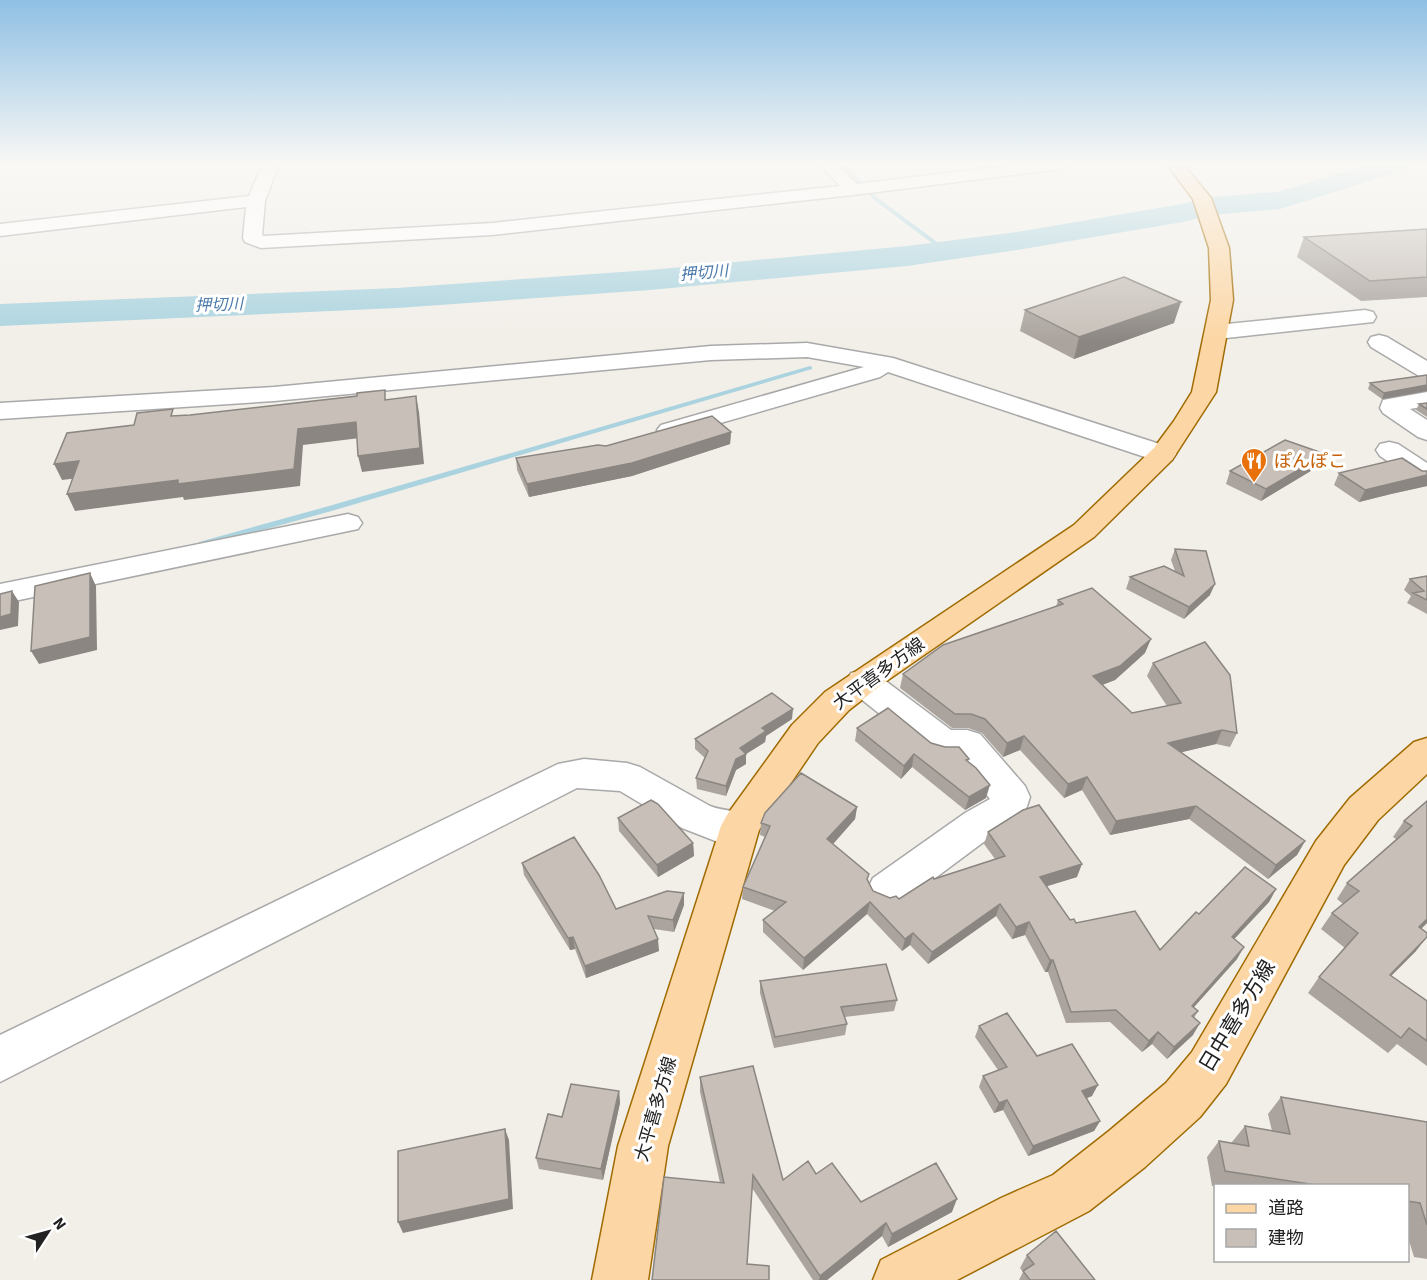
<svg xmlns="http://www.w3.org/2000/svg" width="1427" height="1280" font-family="'Source Sans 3','Noto Sans JP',sans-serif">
	<rect width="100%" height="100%" fill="#f2efe9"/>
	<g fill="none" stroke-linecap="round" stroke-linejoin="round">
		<path fill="#aad3df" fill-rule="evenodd" d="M838,163H842L878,198L948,250V252H944L874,200Z
			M810,366L812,367V369L335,510L205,546H202L198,544L199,542L329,506Z"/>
		<path fill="#aad3df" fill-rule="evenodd" d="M1372,163H1411L1407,169L1280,209L1211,215L1183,222L1017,250L907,266L650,290L397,308L0,326V304L397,288L650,270L907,246L1017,232L1182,204L1210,197L1277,192Z"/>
		<defs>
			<path id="minor" d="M263,163H279L265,201L262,235L264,236L492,223L840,186L818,163H835L857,184L1031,163H1075L1067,168L853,195L492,235L261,248L245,242L243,238L246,207L0,236V224L249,196Z
				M1365,310L1373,312L1376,317L1373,322L1217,339L1209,337L1206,332L1209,327L1217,325Z
				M1379,335L1387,337L1427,361V378L1419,376L1371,347L1368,342L1371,337Z
				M807,343L893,358L1172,448L1176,454L1172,460L1163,462L1154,460L888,372L880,377L679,435L670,438L661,435L657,430L661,425L864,367L807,357L711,360L274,401L0,419V403L274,387L711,346Z
				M1427,392V406L1410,409L1427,420V440L1418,437L1383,413L1380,408L1383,400Z
				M1389,442L1398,444L1427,463V483L1417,481L1380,456L1376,450L1380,444Z
				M348,514L358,517L362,523L358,529L0,604V584Z
				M863,670L875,673L951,730H967L980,734L1025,786L1030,797L1023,818L993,835L903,902L888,908L873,902L867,890L873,878L965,813L990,799L957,758H943L930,754L851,691L846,682L851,673Z
				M584,759L627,763L640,767L710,806C725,812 740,810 755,815L761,826L755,837L741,842H718L682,828L620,791L577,788L0,1082V1035L558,764Z"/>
			<path id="major" d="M1166,163H1182L1211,198L1229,248L1233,300L1216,392L1172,460L1094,537L885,682L849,710L818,743L759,830L668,1146L648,1280H592L618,1146L721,826L727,815L792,725L825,692L1074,525L1154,448L1174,421L1192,392L1211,300L1209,248L1193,199Z
				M1427,738V774L1378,820L1344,865L1226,1084L1200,1117L1145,1167L1089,1211L957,1280H873L881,1260L1001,1198L1053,1175L1109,1131L1166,1083L1192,1052L1316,841L1350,798L1414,742Z"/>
		</defs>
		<use href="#minor" stroke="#a9a9a9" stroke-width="3"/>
		<use href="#major" stroke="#a06b00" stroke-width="3"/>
		<use href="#minor" fill="#fff" fill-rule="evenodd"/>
		<use href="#major" fill="#fcd6a4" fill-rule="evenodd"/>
	</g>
	<path fill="#aba49e" d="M1427,229V297L1361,301L1297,257L1304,237Z
		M1025,310L1174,323L1074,359L1020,331Z
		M1427,375V391L1382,399L1368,389L1370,383Z
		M1427,403V417L1416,410L1419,404Z
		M731,432L730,444L632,476L529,497L517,470L516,458L606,446Z
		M1319,466L1261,501L1226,484L1230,471Z
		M1422,471H1427V486L1391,494L1359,502L1334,485L1339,473Z
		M1175,549L1210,595L1184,619L1126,589L1130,577L1175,571L1171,560Z
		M1427,576V614L1407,603L1411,596L1404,590L1410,579Z
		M1058,600L1145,653L1115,680L1102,685L1132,713L1167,706L1147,676L1153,663L1237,733L1230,747L1216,744L1181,752L1305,841L1297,855L1268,879L1189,819L1110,835L1082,790L1064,798L1020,750L1003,757L982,733L968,728H952L900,688L903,674L1056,607Z
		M792,719L766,736L765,742L746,754V764L736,770L726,796L697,789L696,778L705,758L695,749V739Z
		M857,728L969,759L968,762L986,798L965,810L912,767L901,779L855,741Z
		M1427,801V923L1421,929L1416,951L1391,976L1427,1001V1066L1397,1044L1388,1053L1308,993L1319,977L1345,948L1321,929L1332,913L1343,904L1337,899L1347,883L1396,839L1393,837L1404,821Z
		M857,807L855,819L833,844L868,880L873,891L890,898L899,899L934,879L995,859L984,844L988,832L1077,877L1046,886L1070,920L1160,950L1199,914L1276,889L1269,902L1234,939L1237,959L1194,1007L1198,1011L1194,1018L1193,1035L1167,1059L1152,1044L1142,1052L1110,1022L1066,1023L1048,972H1045L1025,935L1012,939L996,916L928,964L910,945L902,951L867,914L803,970L763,932V920L775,911L742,899L743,887L765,837L760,835L761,823Z
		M618,818L693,843L694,856L658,877L619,831Z
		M522,863L616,909L684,905L674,932L654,929L659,951L586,978L575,949L570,950L524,875Z
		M760,981L897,1000L894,1011L845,1017L847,1024L845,1035L774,1048L760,993Z
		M979,1026L1037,1056L1092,1096L1087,1098L1100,1121L1094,1131L1028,1156L1003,1110L994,1113L979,1087L983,1076L998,1070L975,1037Z
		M700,1077L783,1180L816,1174L861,1202L952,1212L888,1247L882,1236L827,1280H813L752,1188L747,1264L652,1280L720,1183L700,1092Z
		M619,1091L620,1103L603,1180L539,1169L536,1158L562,1117Z
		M1281,1097L1427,1122V1259L1414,1257L1407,1234V1185L1212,1186L1207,1157L1219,1141L1232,1144V1142L1245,1126L1272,1131L1268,1114Z
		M1027,1255L1095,1280H1019L1023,1272L1020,1268Z"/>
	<path fill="#8b8681" d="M1181,302L1174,323L1074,359L1079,337Z
		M1427,385V391L1382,399L1384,393Z
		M416,396L419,412L424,464L362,472L358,456Z
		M356,422L360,438L303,445L300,486L184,500L183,497L75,511L67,494L178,480L298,429Z
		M731,432L730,444L632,476L529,497L527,484Z
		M1325,454L1319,466L1261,501L1266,489Z
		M79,461L87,477L62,480L54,464Z
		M1427,475V486L1391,494L1359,502L1365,490Z
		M90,573L96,586L97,650L39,664L31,651Z
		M1215,584L1210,595L1184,619L1189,607Z
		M12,591L19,602L18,626L0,630V617Z
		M1151,639L1145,653L1115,680L1089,690L1093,676Z
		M793,709L792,719L766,736L765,742L746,754V764L736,770L726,796V786L740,748L762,728Z
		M1222,730L1216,744L1162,757L1168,743Z
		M1024,736L1020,750L1003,757L1007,743Z
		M914,754L912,767L901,779L904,766Z
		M1087,777L1082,790L1064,798L1068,784Z
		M990,785L986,798L965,810L969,797Z
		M1196,806L1189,819L1110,835L1116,821Z
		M857,807L855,819L826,852L827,839Z
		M1305,841L1297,855L1268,879L1276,865Z
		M693,843L694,856L658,877L657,865Z
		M1082,864L1077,877L1035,890L1040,877Z
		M1276,889L1269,902L1224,950L1232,937Z
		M684,893V905L674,932L673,920Z
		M870,902L867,914L803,970L804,958Z
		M1000,904L996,916L928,964L932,952Z
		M1427,919V923L1406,943L1419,927Z
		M1029,922L1025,935L1012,939L1016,927Z
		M913,933L910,945L902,951L905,939Z
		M573,937L575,949L570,950L568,938Z
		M1427,937L1416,951L1377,990L1390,975Z
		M658,939L659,951L586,978L585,966Z
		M1244,947L1237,959L1185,1017L1192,1006Z
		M1050,960H1053L1048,972H1045Z
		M1200,1023L1193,1035L1167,1059L1174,1047Z
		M1158,1032L1152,1044L1142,1052L1149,1041Z
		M1098,1085L1092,1096L1077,1102L1082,1091Z
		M619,1091L620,1103L603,1180L601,1169Z
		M1007,1100L1003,1110L994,1113L999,1103Z
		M1100,1121L1094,1131L1028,1156L1033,1146Z
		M505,1129L509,1140L513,1209L403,1233L398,1222Z
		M957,1199L952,1212L888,1247L892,1234Z
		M886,1223L882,1236L827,1280H819L820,1276Z"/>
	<path fill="#c7bfb8" stroke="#8b8681" stroke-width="1.5" d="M1427,229V277L1370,281L1304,237Z
		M1124,277L1181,302L1079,337L1025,310Z
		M1427,375V385L1384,393L1370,383Z
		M385,390V400L416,396L420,448L358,456L356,422L298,429L294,469L178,484V480L67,494L79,461L54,464L67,433L134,425L137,413L173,409L171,416L190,415L357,396V393Z
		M1427,403V409L1419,404Z
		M712,416L731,432L632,463L527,484L516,458L598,445L606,446Z
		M1285,440L1325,454L1266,489L1230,471Z
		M1402,458L1422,471H1427V475L1365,490L1339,473Z
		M1175,549L1206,551L1215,584L1189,607L1130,577L1164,566L1184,576Z
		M90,573V637L31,651L35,586Z
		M1427,576V600L1413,593L1424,591L1410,579Z
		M1092,588L1151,639L1120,666L1093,676L1132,713L1181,703L1153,663L1205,642L1230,675L1237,733L1222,730L1168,743L1305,841L1276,865L1196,806L1116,821L1087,777L1068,784L1024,736L1007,743L985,719L971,714H955L903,674L943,645L1063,604L1058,600Z
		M12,591L11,614L0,617V594Z
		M772,693L793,709L762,728L766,731L740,748L746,754L736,759L726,786L696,778L708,751L695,739Z
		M888,708L931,743L945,747H959L969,759L966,760L976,768L990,785L969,797L914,754L904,766L857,728Z
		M801,773L857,807L827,839L869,874L867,879L873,891L890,898L896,896L899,899L933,877L934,879L1005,856L988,832L1023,810L1039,805L1082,864L1040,877L1070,920L1074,919L1076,923L1135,911L1160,950L1196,912L1199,914L1245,867L1276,889L1232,937L1244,947L1192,1006L1198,1011L1192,1016L1200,1023L1174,1047L1158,1032L1149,1041L1116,1010L1071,1012L1053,960H1050L1029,922L1016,927L1000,904L932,952L913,933L905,939L870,902L804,958L763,920L786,902L743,887L770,826L761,823L765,813Z
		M651,800L658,804L693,843L657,865L618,818Z
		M1427,801V919L1419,927L1427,933V937L1390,975L1427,1001V1041L1409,1028L1401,1038L1319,977L1358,933L1332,913L1359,891L1347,883L1412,826L1404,821Z
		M574,837L599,875L616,909L667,891L684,893L673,920L648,916L658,939L585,966L573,937L568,938L522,863Z
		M886,964L897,1000L841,1007L847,1024L775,1037L760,981Z
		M1007,1013L1037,1056L1072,1044L1098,1085L1082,1091L1100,1121L1033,1146L1007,1100L999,1103L983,1076L1007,1067L979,1026Z
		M753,1066L783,1180L808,1161L816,1174L832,1163L861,1202L936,1163L957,1199L892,1234L886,1223L820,1276L753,1175L747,1264L769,1266V1280H652L664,1177L724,1183L700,1077Z
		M571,1084L619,1091L601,1169L536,1158L548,1114L562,1117Z
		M1281,1097L1427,1122V1225L1420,1203L1407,1201V1185H1316L1225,1171L1219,1141L1249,1146L1245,1126L1290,1134Z
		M505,1129L509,1199L398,1222V1151Z
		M1056,1231L1095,1280H1030L1023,1271L1034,1264L1027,1255Z"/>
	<linearGradient id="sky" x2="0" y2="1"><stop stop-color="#8fc0e4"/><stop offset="0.48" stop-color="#f9f8f5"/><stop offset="1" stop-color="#f9f8f5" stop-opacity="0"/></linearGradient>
	<rect width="1427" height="342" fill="url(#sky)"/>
	<defs>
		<symbol id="restaurant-pin" viewBox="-11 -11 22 30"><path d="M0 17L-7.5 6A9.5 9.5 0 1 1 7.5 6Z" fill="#e8710a" stroke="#fff"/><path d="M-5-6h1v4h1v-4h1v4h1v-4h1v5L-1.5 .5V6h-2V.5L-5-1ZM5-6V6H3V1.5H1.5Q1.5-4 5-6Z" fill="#fff"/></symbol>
	</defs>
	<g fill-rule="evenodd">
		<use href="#restaurant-pin" x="1239" y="446" width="30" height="40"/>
	</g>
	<g text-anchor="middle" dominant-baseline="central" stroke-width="6" stroke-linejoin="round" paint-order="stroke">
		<g font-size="16" font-style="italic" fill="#4a7aab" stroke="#fff">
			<text transform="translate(704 273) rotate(-5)">押切川</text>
			<text transform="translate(219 305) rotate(-2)">押切川</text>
		</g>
		<g font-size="18" fill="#c56008" stroke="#fff" text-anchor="start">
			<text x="1274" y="461">ぽんぽこ</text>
		</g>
		<g font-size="18" fill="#222" stroke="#fff">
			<text transform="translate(879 674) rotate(-36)">大平喜多方線</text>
			<text transform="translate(656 1109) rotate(-74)">大平喜多方線</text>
		</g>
		<g font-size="21" fill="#222" stroke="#fff">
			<text transform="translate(1237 1016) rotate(-59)">日中喜多方線</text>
		</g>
	</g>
	<rect x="1214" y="1184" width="195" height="78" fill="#ffffff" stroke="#a7a7a7" stroke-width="1.5"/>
	<rect x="1226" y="1204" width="30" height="9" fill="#fcd6a4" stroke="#a7a7a7" stroke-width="1.5"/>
	<text x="1268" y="1214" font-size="18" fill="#222222">道路</text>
	<rect x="1226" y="1229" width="30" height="18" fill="#c7bfb8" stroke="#a7a7a7" stroke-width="1.5"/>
	<text x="1268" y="1244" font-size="18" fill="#222222">建物</text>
	<g transform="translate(48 1232) rotate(54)" stroke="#ffffff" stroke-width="4.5" paint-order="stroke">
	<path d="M0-4.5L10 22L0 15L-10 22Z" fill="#222222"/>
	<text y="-9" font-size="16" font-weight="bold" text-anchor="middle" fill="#222222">N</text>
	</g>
</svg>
